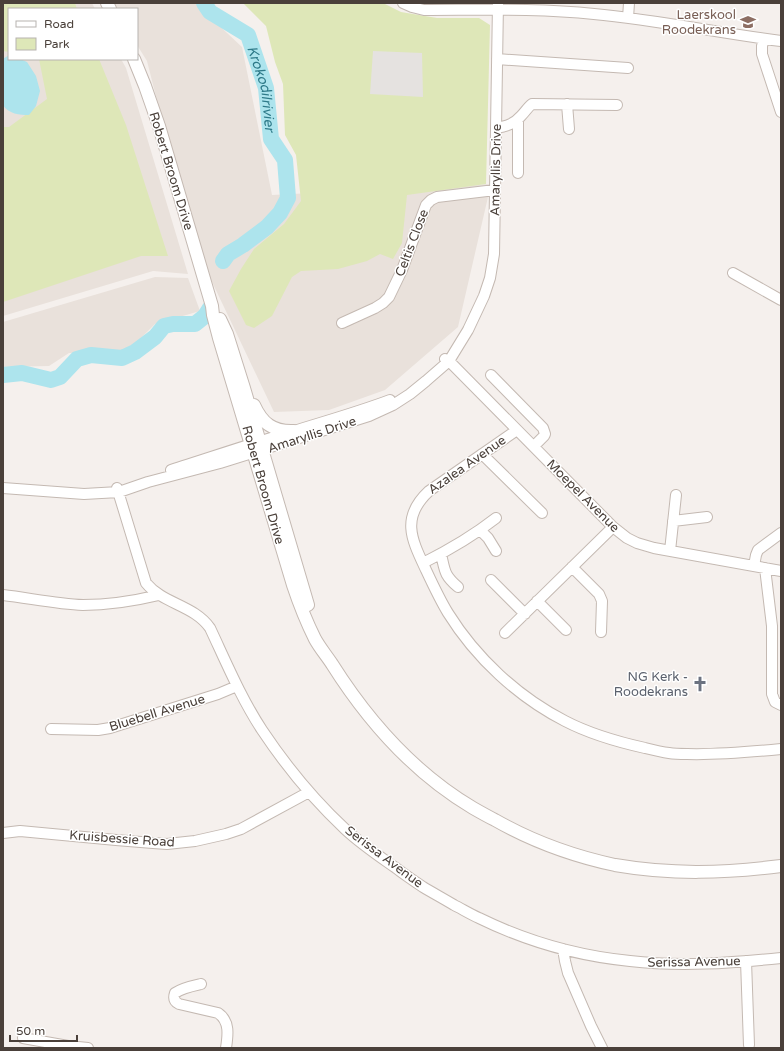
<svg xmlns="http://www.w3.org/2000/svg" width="784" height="1051" font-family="'Varela Round',sans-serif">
	<rect width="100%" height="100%" fill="#f5f0ed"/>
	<path fill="#e9e1db" d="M3,3H92L95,9H9V59H121L126,68L188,274L153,271L3,316Z
		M111,3H195L242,47L272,195L491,184L458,327L385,390L329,410L274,412L193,242L147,61L137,45V9H115Z
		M155,277L188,278L200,311L155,324L127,352L69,353L49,366L3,367V322Z"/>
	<path fill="#dee7b8" d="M3,3H75L77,9H9V52L3,51Z
		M243,3H383L401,12L437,18H479L490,25L486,184L407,195L402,243L393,259L380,254L367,261L338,269L301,271L292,277L272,316L254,328L246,325L229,291L241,269L254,249L284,224L301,201L296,155L285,135L283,84L275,62L266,26Z
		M39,59H99L126,125L168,256H141L3,302V127H9L47,99Z"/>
	<path fill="#e5e2e0" d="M373,51L422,53L423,97L370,94Z"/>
	<path fill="#ade4ed" d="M9,55V59H20L27,62L36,76L40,91L36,106L29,115C20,115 8,114 3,105V59Z"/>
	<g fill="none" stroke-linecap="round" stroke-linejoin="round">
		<g stroke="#ade4ed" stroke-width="16">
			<path id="s1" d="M204,3L210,12L248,35L266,88L271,139L285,160L288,198L280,213L267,227L243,245L228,254L223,261"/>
			<path d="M3,375L22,373L51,380L60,377L77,359L91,355L122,358L135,352L155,337L164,326L173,324H195L205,316L210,308"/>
		</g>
		<defs>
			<path id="minor" d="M403,3L412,7L424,10C481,10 538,8 594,14C657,20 719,33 781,41
				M628,18L629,3
				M764,39L762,46V54L781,112
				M497,59L628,68
				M567,104L569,129
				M518,120V173
				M496,128C507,126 514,124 521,116C525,112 528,107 532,104L617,105
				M733,273L781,300
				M342,323L375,308L383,303L389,297L402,270L426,205L431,200L437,197L495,190
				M445,359L449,361L613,527L627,538L637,543L654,548L781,571
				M491,375L543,428L545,434L544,436L534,446
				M517,430L429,491C400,518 412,540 426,570C433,585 440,600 448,613C476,658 518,697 565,721C590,734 618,742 645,748C653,750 661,752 669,753C675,754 681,754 687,754C719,755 750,752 781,749
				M482,454L542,513
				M171,470C212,457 253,443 294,431C326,421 358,412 390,400
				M3,488L84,494L119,492L148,482L220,463L369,416L393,405L410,394L426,381L449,361L468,330L484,296L490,278L494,254L498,3
				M117,488L146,583C163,604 194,605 210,628C226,662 241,698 262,730C286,766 314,800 345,829C361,844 379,856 396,868C405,875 414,881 423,887C433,893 444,899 454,905C462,909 470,914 479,918C526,941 579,956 630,961C680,967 731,963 781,958
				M673,521L707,517
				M480,530L488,538L496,551
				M670,551L676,495
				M441,554C445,571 444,575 458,587
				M423,563C449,550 473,536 496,518
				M754,566L756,555L758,550L781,533
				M572,567L599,594L602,601L601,632
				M765,568L772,626V694L775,702L781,705
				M491,580L525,614
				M3,595C29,598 57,604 83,605C108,605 134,601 159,595
				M537,601L566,630
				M505,633L613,527
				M51,729L98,730L110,728L218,694L237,686
				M3,833L20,831L116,840L153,843L167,844L195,841L226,834L241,829L309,792
				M563,949L565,961L568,973L591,1026L602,1048
				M746,961L749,1045
				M201,984C192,986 182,988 175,993C173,999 175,1002 179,1004L218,1013C230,1021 228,1035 226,1048
				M23,1038L68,1046L88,1048"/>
			<path id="tertiary" d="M107,3L110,9
				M134,59L145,86L159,126L212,306L213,315L219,338L293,585C299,603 306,621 315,639C320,648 326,655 332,664C368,721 414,773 473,808C480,812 487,816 495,820C532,841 573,856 615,865C673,875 724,873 781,866
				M220,319L227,334L244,388L308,605
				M254,405C262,423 273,432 294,431"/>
		</defs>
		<use href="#minor" stroke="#c4b9b2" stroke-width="12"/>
		<use href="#tertiary" stroke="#c4b9b2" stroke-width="14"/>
		<use href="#minor" stroke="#fff" stroke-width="10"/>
		<use href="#tertiary" stroke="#fff" stroke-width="12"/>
	</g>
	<defs>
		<symbol id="school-bare" viewBox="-9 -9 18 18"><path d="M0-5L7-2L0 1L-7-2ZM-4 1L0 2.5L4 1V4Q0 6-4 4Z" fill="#8d6e63" stroke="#fff" stroke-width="2.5" paint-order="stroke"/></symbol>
		<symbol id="church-bare" viewBox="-9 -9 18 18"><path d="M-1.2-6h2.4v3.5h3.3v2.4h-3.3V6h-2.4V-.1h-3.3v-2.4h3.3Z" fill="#6b7280" stroke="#fff" stroke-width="2.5" paint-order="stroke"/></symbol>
	</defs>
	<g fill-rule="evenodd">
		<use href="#school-bare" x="737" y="11" width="22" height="22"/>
		<use href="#church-bare" x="689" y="673" width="22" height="22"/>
	</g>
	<g text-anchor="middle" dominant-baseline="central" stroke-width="3" stroke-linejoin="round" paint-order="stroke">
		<g font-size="13" fill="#785e54" stroke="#fff" text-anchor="end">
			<text x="736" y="15">Laerskool<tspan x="736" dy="15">Roodekrans</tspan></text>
		</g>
		<g font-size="13" fill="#4a403a" stroke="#fff">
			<text transform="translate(496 170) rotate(-89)">Amaryllis Drive</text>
			<text transform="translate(171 171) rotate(73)">Robert Broom Drive</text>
			<text transform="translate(412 243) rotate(-69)">Celtis Close</text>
			<text transform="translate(312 435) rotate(-18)">Amaryllis Drive</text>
			<text transform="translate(467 465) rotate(-35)">Azalea Avenue</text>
			<text transform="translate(263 485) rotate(74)">Robert Broom Drive</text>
			<text transform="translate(583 496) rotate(45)">Moepel Avenue</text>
			<text transform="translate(157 713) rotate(-17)">Bluebell Avenue</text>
			<text transform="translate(122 839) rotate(4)">Kruisbessie Road</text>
			<text transform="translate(384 857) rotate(37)">Serissa Avenue</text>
			<text transform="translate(694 962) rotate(-1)">Serissa Avenue</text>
		</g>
		<g font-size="13" fill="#5b616d" stroke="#fff" text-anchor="end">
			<text x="688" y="677">NG Kerk -<tspan x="688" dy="15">Roodekrans</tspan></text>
		</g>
		<g font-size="14" font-style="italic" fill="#2e7a89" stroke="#fff">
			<text stroke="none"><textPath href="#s1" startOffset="111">Krokodilrivier</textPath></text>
		</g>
	</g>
	<rect width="784" height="1051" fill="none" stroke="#4a403a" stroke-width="8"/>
	<rect x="8" y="8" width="130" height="52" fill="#ffffff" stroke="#b7b3b0"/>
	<rect x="16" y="21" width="20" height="6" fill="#ffffff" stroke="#b7b3b0"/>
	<text x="44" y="28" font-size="12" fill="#4a403a">Road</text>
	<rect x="16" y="38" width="20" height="12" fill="#dee7b8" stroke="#b7b3b0"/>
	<text x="44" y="48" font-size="12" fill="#4a403a">Park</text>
	<path d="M10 1035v6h67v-6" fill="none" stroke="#4a403a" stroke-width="2"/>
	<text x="16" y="1035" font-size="12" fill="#4a403a" stroke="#ffffff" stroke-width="3" paint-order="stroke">50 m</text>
</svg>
